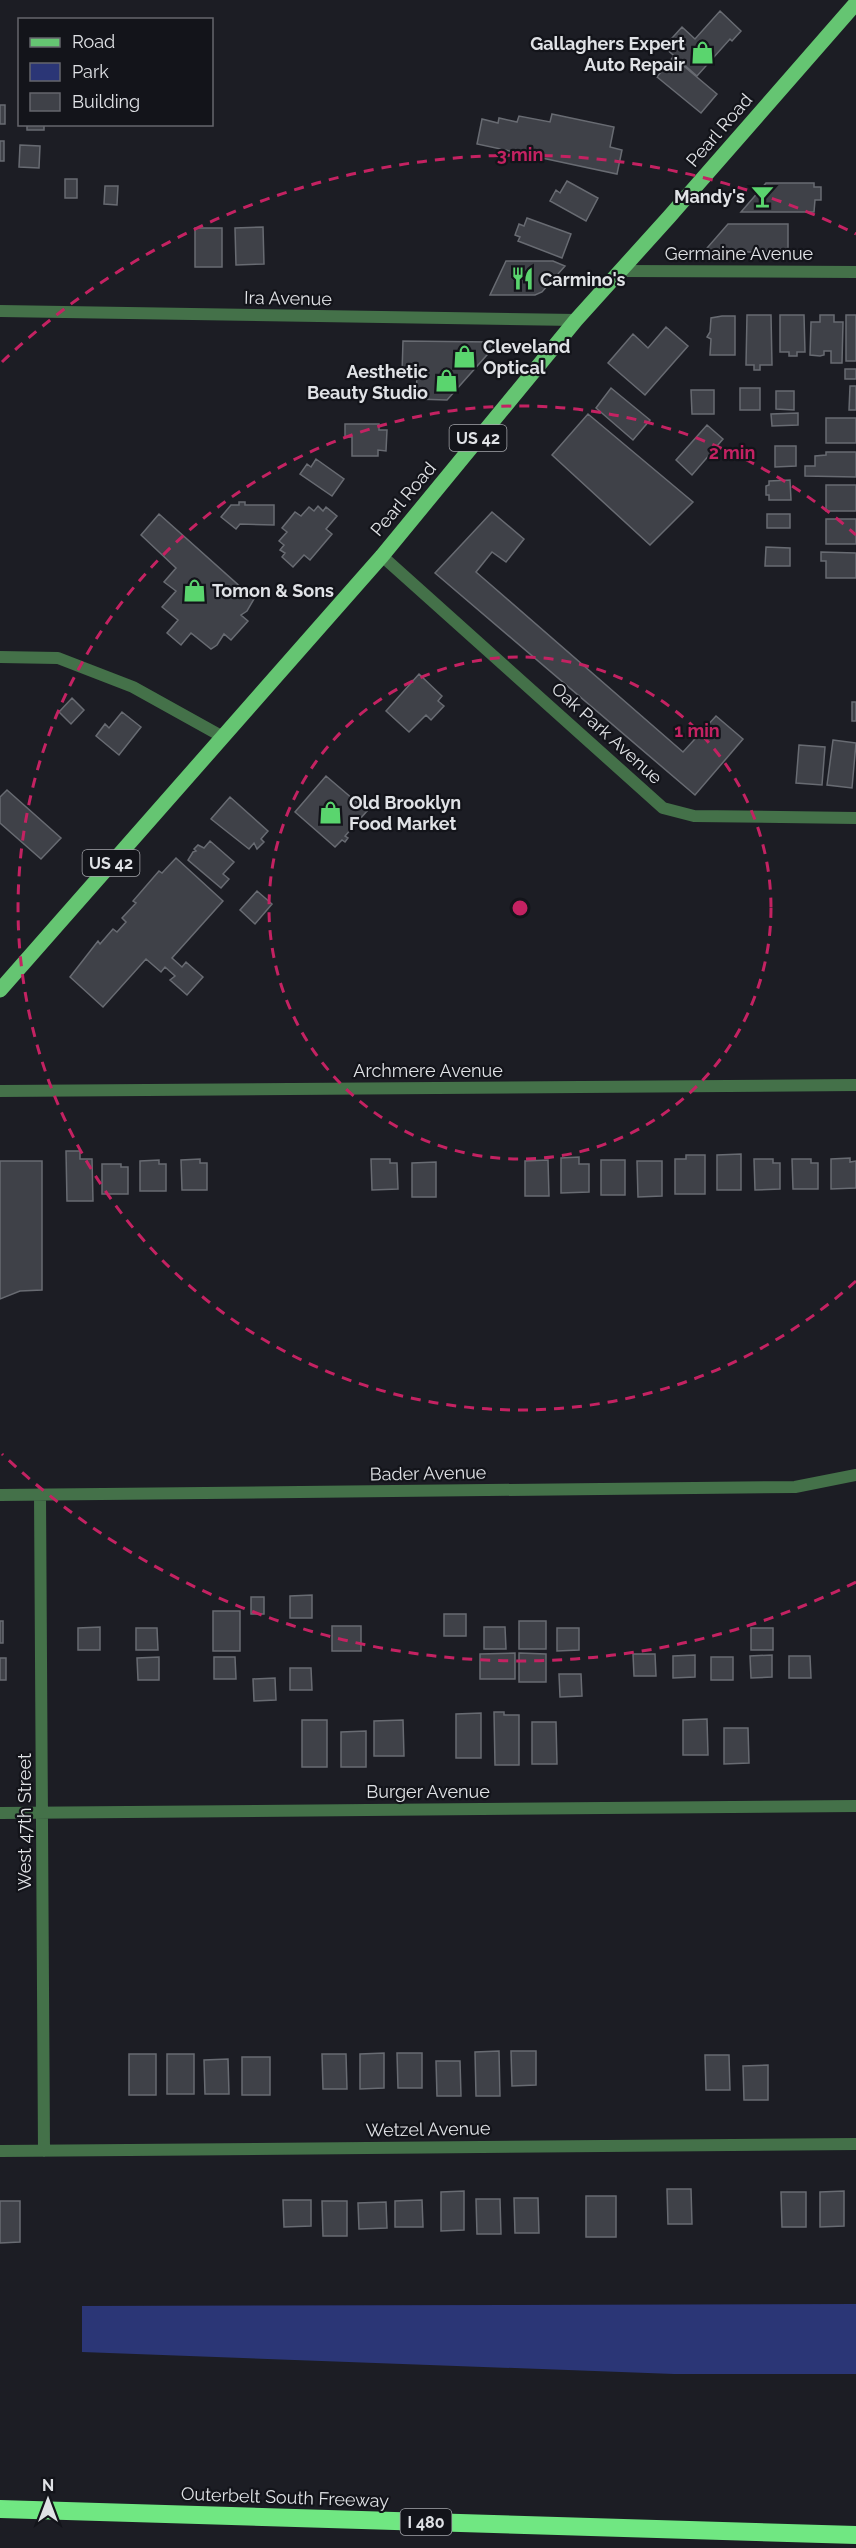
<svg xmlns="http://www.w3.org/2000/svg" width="856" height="2548" font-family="Raleway,sans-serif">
	<rect width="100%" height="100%" fill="#1c1d24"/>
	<path fill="#2b3676" d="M856,2304V2374H674L82,2352V2306Z"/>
	<path fill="#3f4148" stroke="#686b72" stroke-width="1.5" d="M720,11L741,31L732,41L730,39L697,76L664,47L682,27L695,39Z
		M673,57L717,94L701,113L657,77Z
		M0,105H5V124H0Z
		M552,114L614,127L610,147L622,150L617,174L477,144L482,119L498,123L499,118L517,122L519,116L550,122Z
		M27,124H44V130H27Z
		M0,141H4V161H0Z
		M20,145L40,146L39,168L19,167Z
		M65,179H77V198H65Z
		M567,181L598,198L586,221L550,201L556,190L560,193Z
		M766,183H814V187H821V200H815L814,212H741Z
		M105,186H118L117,205L104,204Z
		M527,218L571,234L562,258L518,241L520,237L515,235L519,224L524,226Z
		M728,224H788V252H709L707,248Z
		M263,227L264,264L236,265L235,228Z
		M195,228H222V267H195Z
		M506,261H553L565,266L542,292L535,295H490Z
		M747,315H771L772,365H760V370H754V365H746Z
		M780,315H804L805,352H797V356H789V352H780Z
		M820,315H834V322H843L842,363H831V351H824V355L820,356L810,355L811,322H820Z
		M846,315H856V361H846Z
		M722,316H735V355H710L711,339L707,337L710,332L711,318Z
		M666,327L688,346L645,395L608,363L633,334L648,348Z
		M403,341L492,342L494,347L447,400L416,399L417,373H402Z
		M845,369H856V379H845Z
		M850,386H856V410H849Z
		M611,388L650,420L633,440L596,408Z
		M740,388H760V410H740Z
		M691,390H714V414H692Z
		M776,391H794V410L776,409Z
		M798,413V425L772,426L771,414Z
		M588,414L693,502L650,545L552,455Z
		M826,418H856V443H826Z
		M345,424H379V430H387L386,451L378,450V456H352V437H345Z
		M707,425L723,439L692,475L676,460Z
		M775,446H796V466L775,467Z
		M826,452H856V477L805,476V466H815V456L826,455Z
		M316,459L344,479L332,496L300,474L307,464L311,467Z
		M790,480L791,500H769V495H766V486L769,485V481Z
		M826,485H856V511H826Z
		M239,502H245V505H274V525L240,524L236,529L221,517L231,505H239Z
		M318,506L323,511L326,507L337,516L326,529L332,534L310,560L304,555L293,567L282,557L285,553L280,550L284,545L279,541L287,532L282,528L295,512L301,516L309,507L314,511Z
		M492,512L524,539L506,562L492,552L476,572L683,752L716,716L743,739L695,795L435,573Z
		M159,514L254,599L247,611L241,615L248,621L231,640L224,634L217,645L211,649L191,633L181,645L167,633L178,620L162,607L176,591L164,582L176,568L141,535Z
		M767,514H790V528H767Z
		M826,519H856V544H826Z
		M766,547L790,548V566H765Z
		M821,552L856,553V578H826V561H821Z
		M419,674L442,696L438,701L444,706L431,720L426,715L409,732L386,711Z
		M72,698L84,710L71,724L59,712Z
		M852,702H856V721H852Z
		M122,712L141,727L119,755L96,736L105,724L109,728Z
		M833,740L856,743L852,788L827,785Z
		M799,745L825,747L822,785L796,783Z
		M326,776L367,811L345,836L348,838L345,842L342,840L335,847L295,812Z
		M7,790L61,838L41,859L0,823V797Z
		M230,797L268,831L261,839L264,842L257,849L254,843L249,849L211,819Z
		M210,841L234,862L223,874L229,879L221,888L188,860L193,852L196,851L194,849L198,845L204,848Z
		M176,858L223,901L172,958L182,967L186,962L203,977L187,995L170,980L175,976L165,967L161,972L146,959L103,1007L70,977L98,941L100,944L113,929L117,932L126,922L122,918L136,903L133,901L159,871L162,873Z
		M257,891L272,904L255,924L240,910Z
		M66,1151H80V1159H92L93,1201H67Z
		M741,1154V1190H717V1155Z
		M686,1155H705V1194H675V1159H686Z
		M579,1157V1164H589V1192L561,1193V1158Z
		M850,1158V1162L856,1161V1188L831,1189V1159Z
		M200,1159V1163H207V1190H182L181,1160Z
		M371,1159H390V1163H397L398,1189L372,1190Z
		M754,1159H773V1163H780V1189L755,1190Z
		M792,1159H811V1163H818V1189H793Z
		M159,1160V1164H166V1191H140V1161Z
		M548,1160L549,1196H525V1161Z
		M601,1160H625V1195H601Z
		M0,1161H42V1290L20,1291L0,1299Z
		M637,1161H662V1196L638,1197Z
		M436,1162V1197H412V1163Z
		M102,1164H121V1167H128V1194H102Z
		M312,1595V1618H290V1596Z
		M251,1597H264V1614H251Z
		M213,1611H240V1651H213Z
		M444,1614H466V1636H444Z
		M0,1621H3V1643H0Z
		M519,1621H546V1649H519Z
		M332,1626H361V1651H332Z
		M100,1627V1650H78V1628Z
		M484,1627H505L506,1649H484Z
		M136,1628H157L158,1650H136Z
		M557,1628H579V1650L557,1651Z
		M751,1628H773V1650H751Z
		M515,1653V1679H480V1654Z
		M519,1653L546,1654V1682H519Z
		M633,1654H655L656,1676H634Z
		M695,1655V1677L673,1678V1656Z
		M772,1655V1677L751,1678L750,1656Z
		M789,1656H810L811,1678H789Z
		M159,1657V1680H138L137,1658Z
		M214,1657H235L236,1679H214Z
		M711,1657H733V1680H711Z
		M0,1658H6V1680H0Z
		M290,1668H311L312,1690H290Z
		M559,1674H581L582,1696L560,1697Z
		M275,1678L276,1700L254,1701L253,1679Z
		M494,1712H504V1715H519V1765H495Z
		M481,1713V1758H456V1714Z
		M707,1719L708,1755H683V1720Z
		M302,1720H327V1767H302Z
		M403,1720L404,1756H374V1721Z
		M532,1722H556L557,1764H532Z
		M724,1728H748L749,1763L724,1764Z
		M366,1731V1767H341V1732Z
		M499,2051L500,2096H476L475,2052Z
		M511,2051H536V2085L512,2086Z
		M384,2053V2088L360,2089V2054Z
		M397,2053H422V2088H398Z
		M129,2054H156V2095H129Z
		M167,2054H194V2094H167Z
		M322,2054H346L347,2089H323Z
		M705,2055H729L730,2090H706Z
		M242,2057H270V2095H242Z
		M228,2059L229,2094H205L204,2060Z
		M436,2061H460L461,2096H437Z
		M768,2065V2100H744L743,2066Z
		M667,2189H691L692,2224H668Z
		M464,2191V2230L441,2231V2192Z
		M844,2191V2226L820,2227V2192Z
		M781,2192H806V2227H782Z
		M586,2196H616V2237H586Z
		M514,2198H538L539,2233H515Z
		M476,2199H500L501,2234H477Z
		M283,2200H311V2226L284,2227Z
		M422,2200L423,2227H395V2201Z
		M0,2201H20V2242L0,2243Z
		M322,2201H347V2236H323Z
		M386,2202L387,2228L359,2229L358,2203Z"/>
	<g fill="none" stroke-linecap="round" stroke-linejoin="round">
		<path stroke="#447149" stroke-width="12" d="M622,271L856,272
			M0,311L576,320
			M382,556L663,808L694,816L856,818
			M0,657L58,658L133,687L223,737
			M0,1091L856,1085
			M40,1494L44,2151
			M0,1495L795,1487L856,1475
			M0,1813L856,1806
			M0,2151L856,2144"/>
		<path stroke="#65c572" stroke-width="15" d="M0,990L382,556L576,320L669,217L856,3"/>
		<path stroke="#70e782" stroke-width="18" d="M0,2509L856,2535"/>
	</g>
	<g fill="none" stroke="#c42262" stroke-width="3" stroke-dasharray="10 8">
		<circle cx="520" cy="908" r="251"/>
		<path d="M856 1281A502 502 0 1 1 856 535"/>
		<path d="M856 1582A753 753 0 0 1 2 1454M2 362A753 753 0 0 1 856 234"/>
	</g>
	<defs>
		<symbol id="shop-bare" viewBox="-9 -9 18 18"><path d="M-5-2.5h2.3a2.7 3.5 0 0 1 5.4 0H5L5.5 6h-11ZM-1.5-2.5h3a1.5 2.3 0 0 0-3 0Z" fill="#5ad56e" stroke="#13141a" stroke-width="2.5" paint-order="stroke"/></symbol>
		<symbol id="bar-bare" viewBox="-9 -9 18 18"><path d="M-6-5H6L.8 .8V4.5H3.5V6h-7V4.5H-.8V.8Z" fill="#5ad56e" stroke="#13141a" stroke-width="2.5" paint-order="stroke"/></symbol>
		<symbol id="restaurant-bare" viewBox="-9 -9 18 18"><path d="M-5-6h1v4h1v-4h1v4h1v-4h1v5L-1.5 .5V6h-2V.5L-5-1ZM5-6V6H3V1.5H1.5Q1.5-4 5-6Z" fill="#5ad56e" stroke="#13141a" stroke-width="2.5" paint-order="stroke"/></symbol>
	</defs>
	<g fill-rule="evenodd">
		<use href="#shop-bare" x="686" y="36" width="33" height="33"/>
		<use href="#bar-bare" x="746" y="180" width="33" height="33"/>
		<use href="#restaurant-bare" x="506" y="262" width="33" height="33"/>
		<use href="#shop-bare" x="448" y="340" width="33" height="33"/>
		<use href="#shop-bare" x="430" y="364" width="33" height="33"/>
		<use href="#shop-bare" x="178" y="574" width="33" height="33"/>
		<use href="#shop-bare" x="314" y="796" width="33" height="33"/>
	</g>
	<g text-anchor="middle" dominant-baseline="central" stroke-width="4.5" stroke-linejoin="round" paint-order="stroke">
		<g fill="#13141a" stroke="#a2a4a9" stroke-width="1.5">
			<rect x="449.5" y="425" width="57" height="26" rx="4.5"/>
			<rect x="82.5" y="850" width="57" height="26" rx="4.5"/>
			<rect x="400.5" y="2509" width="51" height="26" rx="4.5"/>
		</g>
		<g font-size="16" font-weight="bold" fill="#e0e2e6">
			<text x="478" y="438">US 42</text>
			<text x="111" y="863">US 42</text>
			<text x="426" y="2522">I 480</text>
		</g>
		<g font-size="18" font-weight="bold" fill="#e0e2e6" stroke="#13141a" text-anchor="start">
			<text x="685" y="43" text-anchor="end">Gallaghers Expert<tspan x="685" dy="21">Auto Repair</tspan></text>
			<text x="745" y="196" text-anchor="end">Mandy's</text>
			<text x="540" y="279">Carmino's</text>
			<text x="483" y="346">Cleveland<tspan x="483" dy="21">Optical</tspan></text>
			<text x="428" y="371" text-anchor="end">Aesthetic<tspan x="428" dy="21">Beauty Studio</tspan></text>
			<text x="212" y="590">Tomon &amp; Sons</text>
			<text x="349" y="802">Old Brooklyn<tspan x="349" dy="21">Food Market</tspan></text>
		</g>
		<g font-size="18" fill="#e0e2e6" stroke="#13141a">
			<text transform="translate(719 130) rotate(-49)">Pearl Road</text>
			<text x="739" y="253">Germaine Avenue</text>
			<text transform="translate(288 298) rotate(1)">Ira Avenue</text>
			<text transform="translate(403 499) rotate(-50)">Pearl Road</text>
			<text transform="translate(607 733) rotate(42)">Oak Park Avenue</text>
			<text x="428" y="1070">Archmere Avenue</text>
			<text transform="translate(428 1473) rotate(-1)">Bader Avenue</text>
			<text x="428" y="1791">Burger Avenue</text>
			<text transform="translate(24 1822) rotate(-90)">West 47th Street</text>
			<text transform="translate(428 2129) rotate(-1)">Wetzel Avenue</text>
			<text transform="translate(285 2497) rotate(2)">Outerbelt South Freeway</text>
		</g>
	</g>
	<circle cx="520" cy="908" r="9" fill="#c42262" stroke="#13141a" stroke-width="3"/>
	<g font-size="18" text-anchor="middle" font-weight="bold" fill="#c42262" stroke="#13141a" stroke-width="4.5" stroke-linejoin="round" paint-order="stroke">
		<text x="520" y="161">3 min</text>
		<text x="732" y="459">2 min</text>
		<text x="697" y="737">1 min</text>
	</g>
	<rect x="18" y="18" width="195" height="108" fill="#13141a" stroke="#65666c" stroke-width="1.5"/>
	<rect x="30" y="38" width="30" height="9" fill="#65c572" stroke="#65666c" stroke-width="1.5"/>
	<text x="72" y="48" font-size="18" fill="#e0e2e6">Road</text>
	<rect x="30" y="63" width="30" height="18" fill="#2b3676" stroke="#65666c" stroke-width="1.5"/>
	<text x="72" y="78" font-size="18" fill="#e0e2e6">Park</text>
	<rect x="30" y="93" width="30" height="18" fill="#3f4148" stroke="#65666c" stroke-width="1.5"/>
	<text x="72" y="108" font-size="18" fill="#e0e2e6">Building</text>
	<g transform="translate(48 2500)" stroke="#13141a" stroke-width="4.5" paint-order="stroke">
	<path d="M0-4.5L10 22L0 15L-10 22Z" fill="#e0e2e6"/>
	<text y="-9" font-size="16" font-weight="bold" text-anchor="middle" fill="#e0e2e6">N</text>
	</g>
</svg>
